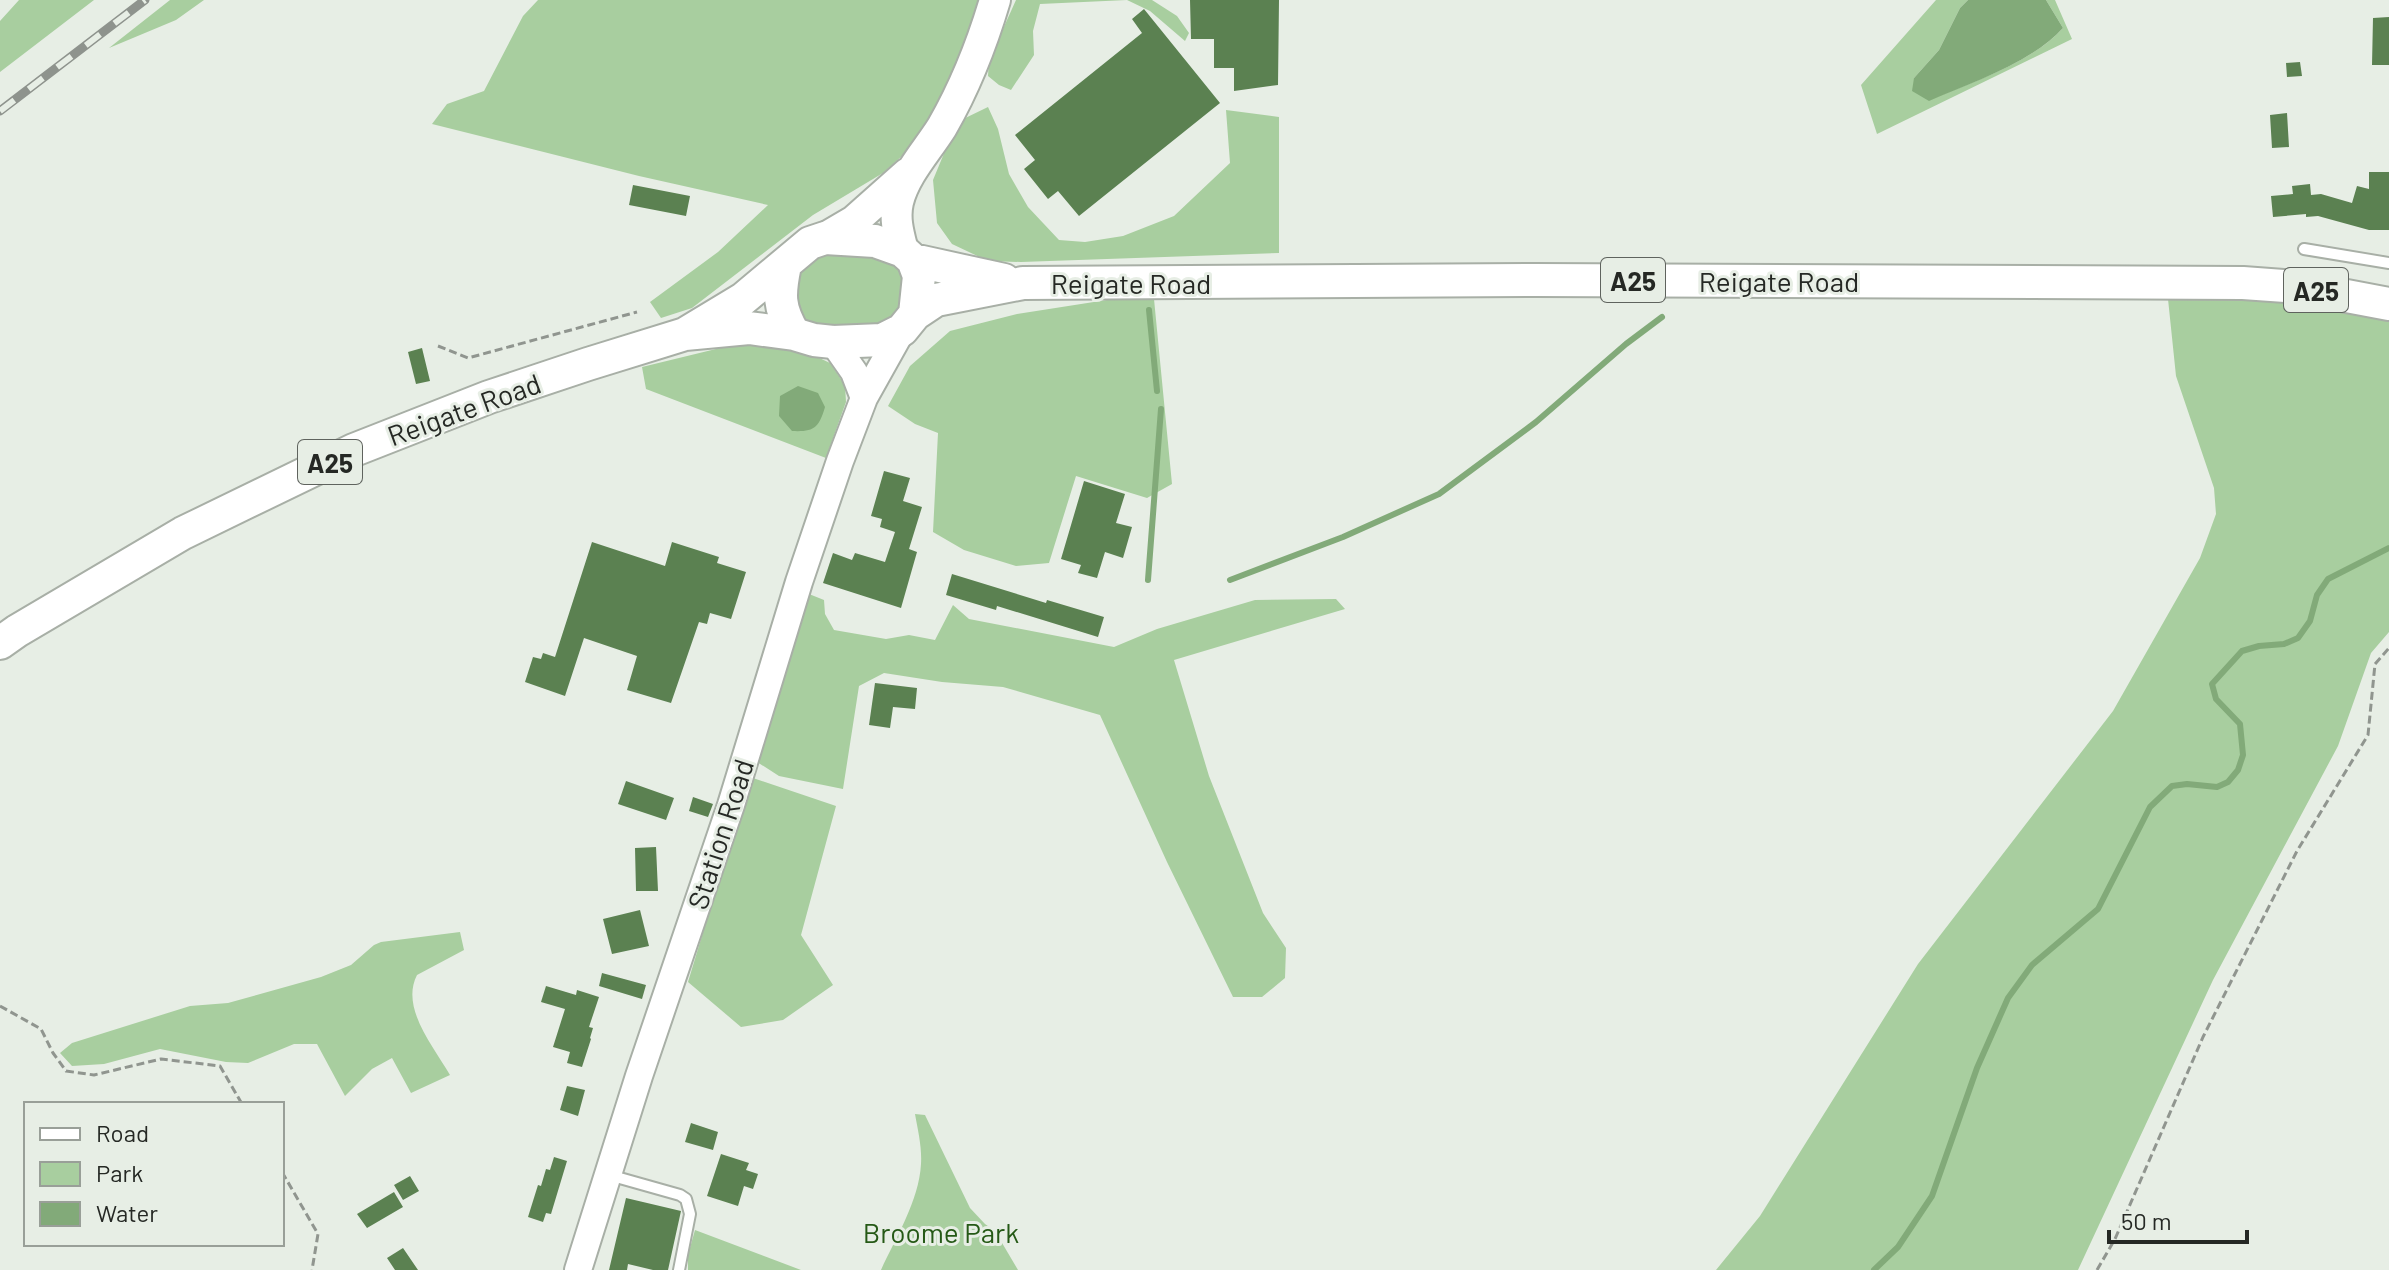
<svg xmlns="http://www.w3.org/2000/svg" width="2389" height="1270" font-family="Barlow,sans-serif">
	<rect width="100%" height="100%" fill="#e7eee5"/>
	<path fill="#a8ce9f" d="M19,0H94L0,72V21Z
		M170,0H204L176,20L109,48Z
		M538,0H984L948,89L923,137L883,173L813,215L692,308L661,318L650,302L718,252L768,205L639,176L432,124L447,104L484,91L523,16Z
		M1016,0H1152L1177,16L1189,33L1185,41L1150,11L1127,0L1040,4L1033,31L1034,55L1011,90L999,85L988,76L989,60Z
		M1936,0H1968L1960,8L1939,50L1914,78L1929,100C1970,83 2033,62 2063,28L2046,0H2055L2072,39L1877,134L1861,85Z
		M988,107L998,129L1009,174L1028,207L1059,240L1085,242L1123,236L1174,216L1230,163L1226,110L1279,117V253L1021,262L988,261L952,244L937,223L933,180L957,122Z
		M842,249L894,261L908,276C906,287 906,305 900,313C881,342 832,327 804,322C787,292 788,284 808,256Z
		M2221,295L2280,296L2389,317V632L2371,653L2338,746L2213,980L2078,1270H1716L1760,1216L1918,964L2113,711L2200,558L2216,514L2214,488L2176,376L2168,299Z
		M1113,299H1154L1172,484L1147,498L1076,476L1049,563L1016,566L964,550L933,532L938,433L915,424L888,406L910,366L950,331L1017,314Z
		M754,344L813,355L830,363L845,385L846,402L826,458L646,389L642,367L720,348Z
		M804,592L824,600L825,614L834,630L886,639L909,635L935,640L953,605L969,619L1114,647L1157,629L1255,600L1336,599L1345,609L1174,660L1209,776L1263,913L1286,948L1285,978L1262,997H1233L1167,862L1100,715L1003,687L942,682L884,673L859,686L843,789L779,776L754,760Z
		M750,777L836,806L801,935L833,985L783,1020L741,1027L688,982Z
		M460,932L464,950L417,975C400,1008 434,1047 450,1075L411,1093L392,1058L372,1069L345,1096L317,1044H294L248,1063L226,1062L160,1049L104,1064L72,1066L60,1053L72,1043L190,1006L228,1003L321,977L351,965L374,945L381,942Z
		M915,1114L925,1115L970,1208L985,1224L995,1231L1018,1270H881C896,1237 919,1201 921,1164C922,1147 918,1131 915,1114Z
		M695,1230L801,1270H688V1255Z"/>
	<path fill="#82aa79" d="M1968,0H2046L2063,28C2033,62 1971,83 1929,101L1912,91L1914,78L1939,50L1960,8Z
		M798,386L818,393L825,407C819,428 814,432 792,431L779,416L780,396Z"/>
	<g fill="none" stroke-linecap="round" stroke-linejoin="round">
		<path stroke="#82aa79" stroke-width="6" d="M1149,310L1157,391
			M1148,580L1161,409
			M1230,580L1343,537L1439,494L1536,422L1626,344L1662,317
			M1874,1270L1898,1247L1932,1196L1977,1068L2008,998L2032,965L2098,909L2150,807L2172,786L2187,784L2217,787L2228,782L2238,770L2243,755L2240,724L2216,699L2212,684L2242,651L2259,646L2284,644L2298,638L2310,621L2317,595L2328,579L2389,548"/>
	</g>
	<path fill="#5b8151" d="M1190,0H1279L1278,85L1234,91V68H1214V39H1191Z
		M1144,9L1220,103L1079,216L1058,191L1048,199L1024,169L1035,160L1015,135L1142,33L1132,19Z
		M2389,17V65H2372L2373,18Z
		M2300,62L2302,76L2287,77L2286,63Z
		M2287,113L2289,147L2272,148L2270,115Z
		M2369,172H2389V230H2369L2318,216L2306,217V214L2273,217L2271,196L2293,194L2292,186L2310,184L2311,195L2321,194L2352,203L2357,186L2369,189Z
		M633,185L690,196L686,216L629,205Z
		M422,348L430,381L416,384L408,352Z
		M884,471L910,478L903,501L922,507L909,549L917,552L901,608L823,583L833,553L852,560L855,553L885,562L895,532L880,527L882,519L871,516Z
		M1084,481L1125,494L1116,523L1132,527L1123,558L1105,552L1097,578L1078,573L1081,565L1061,559Z
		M592,542L665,566L672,542L719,557L717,563L746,572L731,619L710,613L707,624L699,622L671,703L627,690L637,656L584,638L565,696L525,682L533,657L541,659L543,653L555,657Z
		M952,574L1046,603L1047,600L1104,617L1098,637L997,606L996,610L946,595Z
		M875,683L917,688L915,709L893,707L890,728L869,725Z
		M626,781L674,798L666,820L618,804Z
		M693,797L713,804L708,817L689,811Z
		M656,847L658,891H636L635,848Z
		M640,910L649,946L612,954L603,919Z
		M602,973L646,985L642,999L599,986Z
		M546,986L576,995L577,990L599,997L589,1027L593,1028L590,1038L591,1039L582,1067L567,1063L570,1052L553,1047L565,1009L541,1002Z
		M567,1086L585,1090L578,1116L560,1110Z
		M691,1123L718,1132L713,1150L685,1142Z
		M721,1154L749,1163L746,1170L758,1174L753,1189L744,1186L738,1206L707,1196Z
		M554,1157L567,1161L551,1214L546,1213L543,1222L528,1217L538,1185L541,1186L546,1169L550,1170Z
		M410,1176L419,1191L403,1200L394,1185Z
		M394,1192L403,1207L367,1228L357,1214Z
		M626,1198L681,1211L668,1270H653L628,1264L627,1270H609Z
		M403,1248L418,1270H395L387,1258Z"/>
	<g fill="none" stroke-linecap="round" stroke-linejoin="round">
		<defs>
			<path id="service" d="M2304,249L2389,263
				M609,1175L680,1195L686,1199L690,1214L679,1270"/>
			<path id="tertiary" d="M833,342L854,372L864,398
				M578,1270L639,1076L731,805L799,582L840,461L864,398L902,330"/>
			<path id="secondary" d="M825,238L854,221L908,173
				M903,251C899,235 894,219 898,202C905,174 927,151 942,127C965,87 982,44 995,0"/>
			<path id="primary" d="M913,260L1004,280
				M785,265C779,294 778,307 794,334
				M915,314L936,300L1023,283L1537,280L2243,283L2299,287L2389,304
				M0,643L17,631L183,533L354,450L489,397L588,364L685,334L749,328L794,334L814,340L833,342L882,340L902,330L915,314L919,276L913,260L903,251L875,241L825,238L810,243L743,299L685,334"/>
		</defs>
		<use href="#service" stroke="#a8afa6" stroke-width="14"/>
		<use href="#tertiary" stroke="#a8afa6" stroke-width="30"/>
		<use href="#secondary" stroke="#a8afa6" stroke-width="34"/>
		<use href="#primary" stroke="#a8afa6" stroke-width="36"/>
		<path stroke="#90958f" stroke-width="3" stroke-dasharray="8 4" stroke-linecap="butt" d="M438,346L468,358L637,312
			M0,1006L41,1029L53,1053L66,1071L94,1075L161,1059L220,1066L242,1104
			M282,1172L318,1234L312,1270
			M2097,1270L2115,1239L2203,1037L2297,851L2368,735L2375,664L2389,648"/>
		<use href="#service" stroke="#fff" stroke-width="10"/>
		<use href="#tertiary" stroke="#fff" stroke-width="26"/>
		<use href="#secondary" stroke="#fff" stroke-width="30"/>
		<use href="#primary" stroke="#fff" stroke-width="32"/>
		<defs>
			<path id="rail" d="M0,111L145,0"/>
		</defs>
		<use href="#rail" stroke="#8e938d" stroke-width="9"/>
		<use href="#rail" stroke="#e7eee5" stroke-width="6" stroke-dasharray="18" stroke-linecap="butt"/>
	</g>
	<g text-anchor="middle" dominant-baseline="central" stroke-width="6" stroke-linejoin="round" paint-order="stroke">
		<g fill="#e7eee5" stroke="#5f635e" stroke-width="2">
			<rect x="1601" y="258" width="64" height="44" rx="6"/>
			<rect x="2284" y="268" width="64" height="44" rx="6"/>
			<rect x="298" y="440" width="64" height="44" rx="6"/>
		</g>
		<g font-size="26" font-weight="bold" fill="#252824">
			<text x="1633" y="280">A25</text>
			<text x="2316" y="290">A25</text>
			<text x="330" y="462">A25</text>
		</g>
		<g font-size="28" fill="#252824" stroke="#e7eee5">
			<text x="1779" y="281">Reigate Road</text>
			<text x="1131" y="283">Reigate Road</text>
			<text transform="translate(464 409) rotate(-20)">Reigate Road</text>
			<text transform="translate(720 834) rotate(-72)">Station Road</text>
		</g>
		<g font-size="28" fill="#255916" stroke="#e7eee5">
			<text x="941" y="1232">Broome Park</text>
		</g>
	</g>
	<rect x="24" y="1102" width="260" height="144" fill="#e7eee5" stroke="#999f98" stroke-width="2"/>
	<rect x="40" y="1128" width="40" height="12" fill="#ffffff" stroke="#999f98" stroke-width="2"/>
	<text x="96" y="1142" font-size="24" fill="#252824">Road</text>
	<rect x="40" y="1162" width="40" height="24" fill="#a8ce9f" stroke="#999f98" stroke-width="2"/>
	<text x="96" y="1182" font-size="24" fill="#252824">Park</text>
	<rect x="40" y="1202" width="40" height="24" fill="#82aa79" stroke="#999f98" stroke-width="2"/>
	<text x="96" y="1222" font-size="24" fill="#252824">Water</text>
	<path d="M2109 1230v12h138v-12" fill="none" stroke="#252824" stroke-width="4"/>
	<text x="2121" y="1230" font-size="24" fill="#252824" stroke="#e7eee5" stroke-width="6" paint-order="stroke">50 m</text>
</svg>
